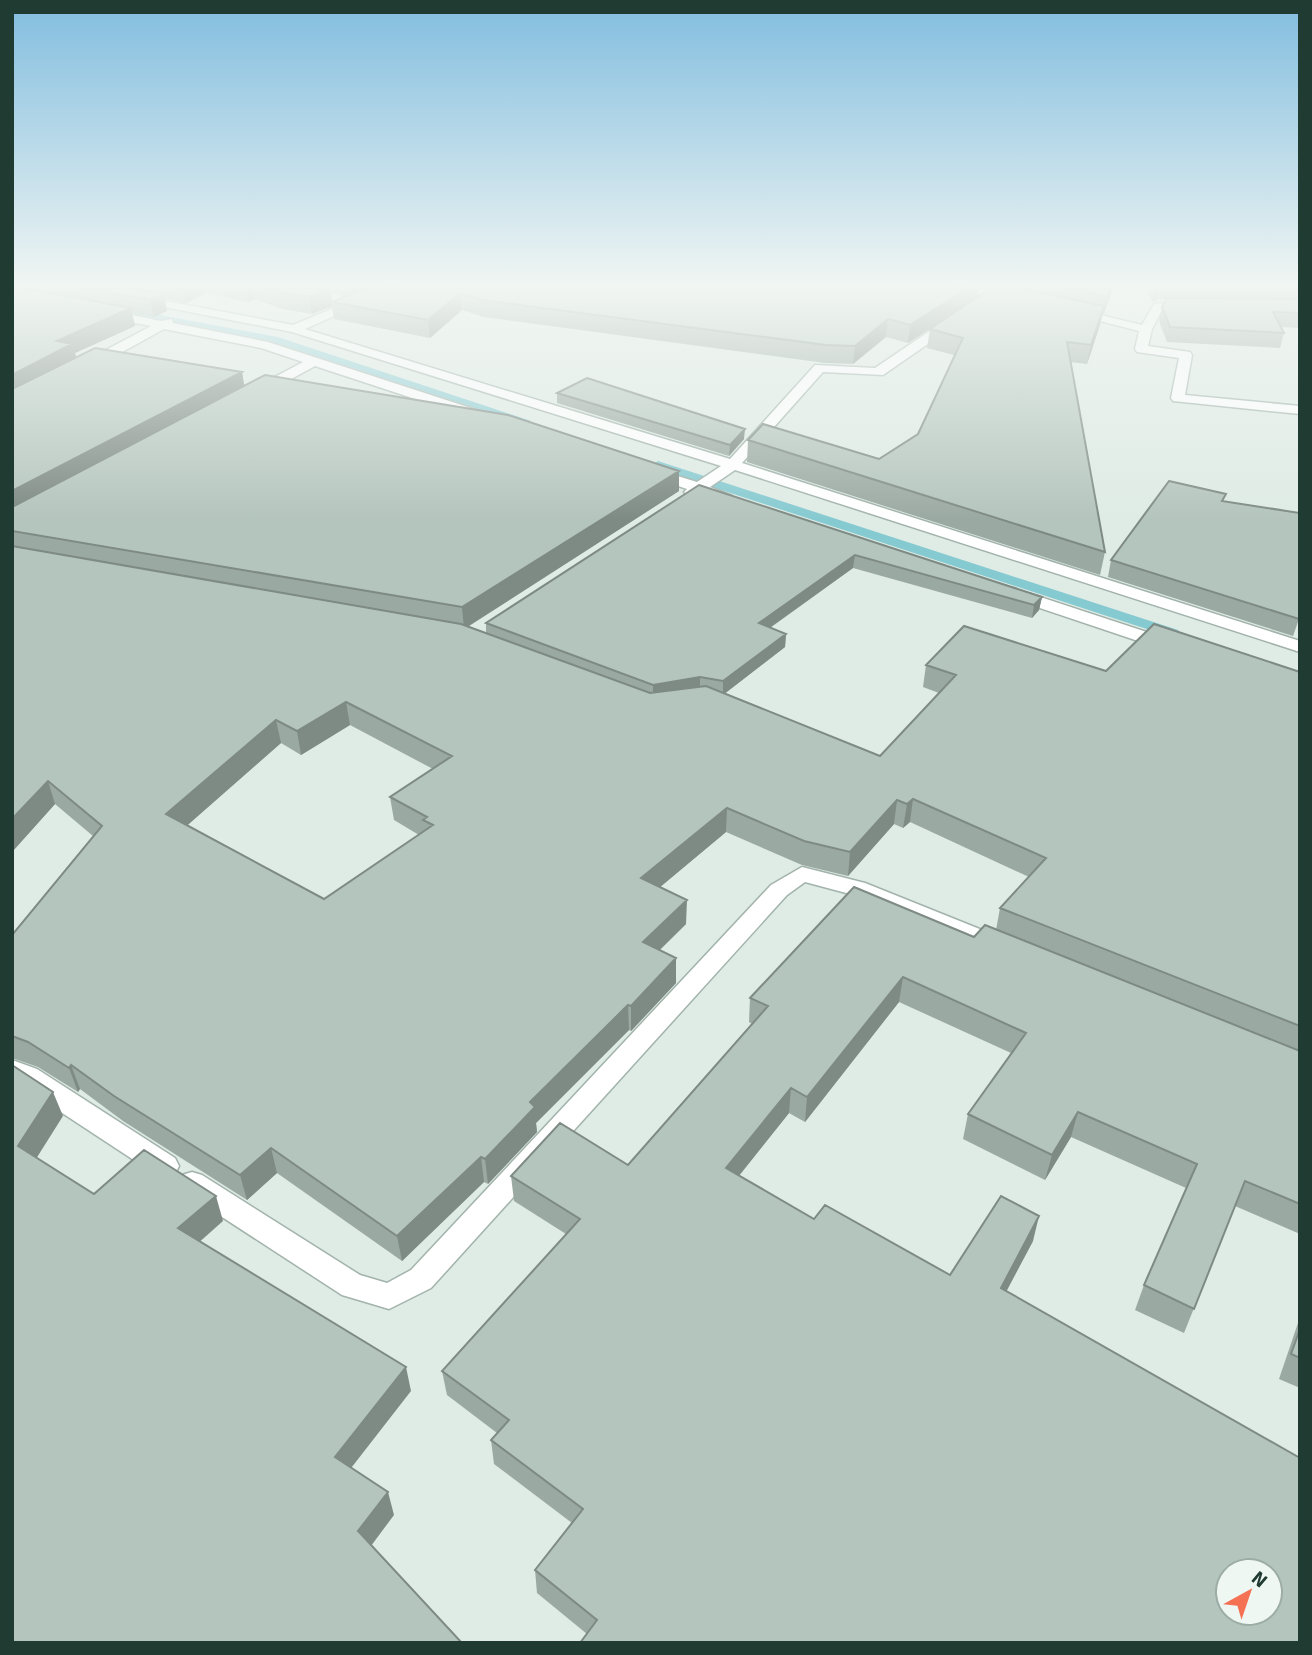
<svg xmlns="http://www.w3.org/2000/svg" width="1312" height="1655" font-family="Signika,sans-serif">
	<rect width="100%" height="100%" fill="#dfebe5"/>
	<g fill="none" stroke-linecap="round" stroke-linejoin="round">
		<path fill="#86cad1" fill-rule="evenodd" d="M134,310L278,337L531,421L521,423L272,342L131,315L129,313Z
			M658,461L1178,630L1180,633L1178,636H1168L654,468L652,465Z"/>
		<defs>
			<path id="street" d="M382,288H398L305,329L730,459L815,365L875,368L946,320H954V326L883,375L823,372L742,463L1300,641V652L735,470L710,487L732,496L729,499L724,501L700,493L687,495L684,492L687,489L646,475L644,472L651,468L697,482L721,466L292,332L139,302L133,299L139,296L293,325Z
				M958,288H979L1019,299L1013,302Z
				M1154,304L1192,302L1198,306L1192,310H1162L1152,329L1148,346L1190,352L1192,355L1185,395L1300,406V414L1173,401L1171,398L1179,358L1137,352L1135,349L1139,331L1069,313L1075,309L1142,325Z
				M107,310L161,321L172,319L173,323L268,342L483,412L485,415L478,419L473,418L315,366L262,395H252V389L303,362L261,348L164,329L97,366H87V360L151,326L103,317L101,314Z
				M1013,588L1174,641L1177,645L1174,649H1162L1007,597L1005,593Z
				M802,867L865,883L1007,940L1011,946L1007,952L999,954L991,952L850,894L805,882L787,895L431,1288L389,1309L342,1295L182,1191L178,1183L182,1175L192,1172L202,1175L360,1275L387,1283L411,1270L771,885Z
				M12,1060L37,1069L175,1158L179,1166L175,1174L165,1177L155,1174L12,1080Z"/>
		</defs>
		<use href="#street" stroke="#a2b3ac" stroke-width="3"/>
		<use href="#street" fill="#fff" fill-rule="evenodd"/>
	</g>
	<path fill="#9ba9a3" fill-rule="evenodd" d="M12,288H979L978,297L908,343L886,337L853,364L825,363L484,317L462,310L430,338L334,319L332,306L312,314L282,309L255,299L248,302L206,293L186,303L164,299L167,311L154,317L132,313L135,326L75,353L76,357L242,372L244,386L679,471V491L469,626L486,633V623L699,485L1042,597L1039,610L1032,618L853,568L770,628L786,634L785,647L725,693L880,756L939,693L923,687L926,665L1106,671L1300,672V1234L1235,1206L1184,1333L1135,1310L1144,1285L1186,1188L1071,1137L1045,1180L963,1139L968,1114L1011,1053L899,1002L805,1122L789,1113L739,1176L814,1219L950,1275L1033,1241L1006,1291L587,1634L537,1593L535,1570L572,1523L494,1464L491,1440L497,1433L447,1395L442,1371L566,1234L514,1201L511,1176L628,1165L752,1024L749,1022L750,998L974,937L996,930L1000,908L1029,877L910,822L903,828L894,824L848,876L802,865L726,832L660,887L686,924L660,950L676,958V983L631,1031L629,1030L536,1123L537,1132L488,1184L484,1182L402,1261L277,1173L247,1200L123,1121L80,1089L78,1092L38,1067L12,1058V935L93,836L55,804L12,852ZM331,293L345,296L332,302ZM350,725L433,769L390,797L394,820L419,835L324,899L187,825L281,743L301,755Z
		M991,288H1113L1104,314L1103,313L1100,325L1087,364L1070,362L1105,552L1100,575L747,462L748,440L879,459L918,434L954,355L927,348L930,329Z
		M1147,288H1300V328L1281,327L1284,333L1280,348L1167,342L1159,321L1162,307L1166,299H1158L1152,302Z
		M557,393L744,439L729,456L557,403Z
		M1224,501L1299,619L1293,636L1108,577L1111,560Z
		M1300,1317V1388L1279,1379Z"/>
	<path fill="#7e8a84" d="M183,288H205L206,293L186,303Z
		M246,288H253L255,299L248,302Z
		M351,288H375L352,297Z
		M968,288H979L978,297L908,343L910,325Z
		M1110,288H1113L1104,314L1108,297Z
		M1155,288H1160L1158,299L1152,302Z
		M330,289L333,306L312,314L309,297Z
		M460,293L462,310L430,338L428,320Z
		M164,294L167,311L154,317L150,300Z
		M1104,306L1100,325L1087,364L1091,345Z
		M131,308L135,326L75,353L77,362L12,396V375L57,341Z
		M888,319L886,337L853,364L855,346Z
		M242,372L245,390L12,515V491Z
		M745,429L744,439L729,456L730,445Z
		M679,471V491L464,629L462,607Z
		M855,555L853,568L758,636L759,623Z
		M1042,597L1039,610L1032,618L1034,605Z
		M786,634L785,647L723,695V681Z
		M700,677V690L653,698V685Z
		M346,702L350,725L301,755L297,731Z
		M276,720L281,743L173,838L166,814Z
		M48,781L55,804L12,852V819Z
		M913,799L910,822L903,828L907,804Z
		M897,800L894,824L848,876L850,852Z
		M727,808L726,832L641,903V878Z
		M687,900L686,924L643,966V942Z
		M676,958V983L631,1031V1006Z
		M903,977L899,1002L805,1122L807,1097Z
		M628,1005L629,1030L536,1123L537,1132L488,1184L485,1159L530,1102Z
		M71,1065L80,1089L78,1092L69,1068Z
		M791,1088L789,1113L725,1193L726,1168Z
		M53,1092L63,1116L29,1170L18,1146Z
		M1078,1112L1071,1137L1045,1180L1052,1155Z
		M271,1148L277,1173L247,1200L240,1175Z
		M481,1157L484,1182L402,1261L397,1236Z
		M216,1196L223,1221L187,1253L178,1228Z
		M1039,1216L1033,1241L995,1313L1001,1288Z
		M406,1367L411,1391L341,1481L335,1457Z
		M388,1492L394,1515L365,1554L358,1531Z"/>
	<path fill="#b4c5bd" stroke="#7e8a84" stroke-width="2" fill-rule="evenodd" d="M12,288H24L131,308L57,341L72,344L12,375Z
		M86,288H131L164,294L150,300Z
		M269,288H328L330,289L309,297L279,292Z
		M364,288H968L910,325L888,319L855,346L826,345L482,300L460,293L428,320L332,302Z
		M991,288H1019L1104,306L1091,345L1067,342L1105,552L748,440L763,424L879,459L918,434L963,338L930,329Z
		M1068,288H1110L1108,297Z
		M1167,298L1300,299V313L1273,312L1284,333L1170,327L1162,307Z
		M95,348L242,372L12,491V389Z
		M265,375L508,415L679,471L462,607L12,531V507Z
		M587,378L745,429L730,445L557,393Z
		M1169,481L1226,494L1222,501L1300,513V611L1299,619L1111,560Z
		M699,485L1042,597L1034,605L855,555L759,623L786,634L723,681L700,677L653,685L486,623Z
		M12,546L461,624L650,693L706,686L880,756L956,675L926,665L964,626L1106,671L1154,624L1300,672V1026L1000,908L1046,858L913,799L907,804L897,800L850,852L804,841L727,808L641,878L687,900L643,942L676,958L631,1006L628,1005L530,1102L535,1107L485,1159L481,1157L397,1236L271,1148L240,1175L114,1096L71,1065L69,1068L28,1042L12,1036V935L102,826L48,781L12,819ZM346,702L452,756L390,797L427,817L423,820L433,825L324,899L166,814L276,720L297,731Z
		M854,887L974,937L985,925L1300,1051V1204L1245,1181L1194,1309L1144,1285L1197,1164L1078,1112L1052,1155L968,1114L1026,1033L903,977L807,1097L791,1088L726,1168L814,1219L825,1205L950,1275L1001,1196L1039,1216L1001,1288L1300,1458V1643H580L597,1620L535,1570L583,1509L491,1440L509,1420L442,1371L580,1219L511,1176L560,1123L628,1165L768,1006L750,998ZM1228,1571H1270V1613H1228Z
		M12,1065L53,1092L18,1146L94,1194L144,1150L216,1196L178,1228L406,1367L335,1457L388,1492L358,1531L462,1643H12Z
		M1300,1329V1358L1291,1354Z"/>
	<linearGradient id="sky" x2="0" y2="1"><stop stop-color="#81bddf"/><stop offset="0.55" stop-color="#f1f6f3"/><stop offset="1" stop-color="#f1f6f3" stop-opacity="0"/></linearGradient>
	<rect width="1312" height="520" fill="url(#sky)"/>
	<rect width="1312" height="1655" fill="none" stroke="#203b32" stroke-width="28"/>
	<g transform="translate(1249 1592) rotate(40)"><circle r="33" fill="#eff7f3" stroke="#9caca6" stroke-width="2"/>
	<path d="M0-5L12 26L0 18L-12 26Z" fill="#f47154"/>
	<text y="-10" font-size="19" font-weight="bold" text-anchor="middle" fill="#203b32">N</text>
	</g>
</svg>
